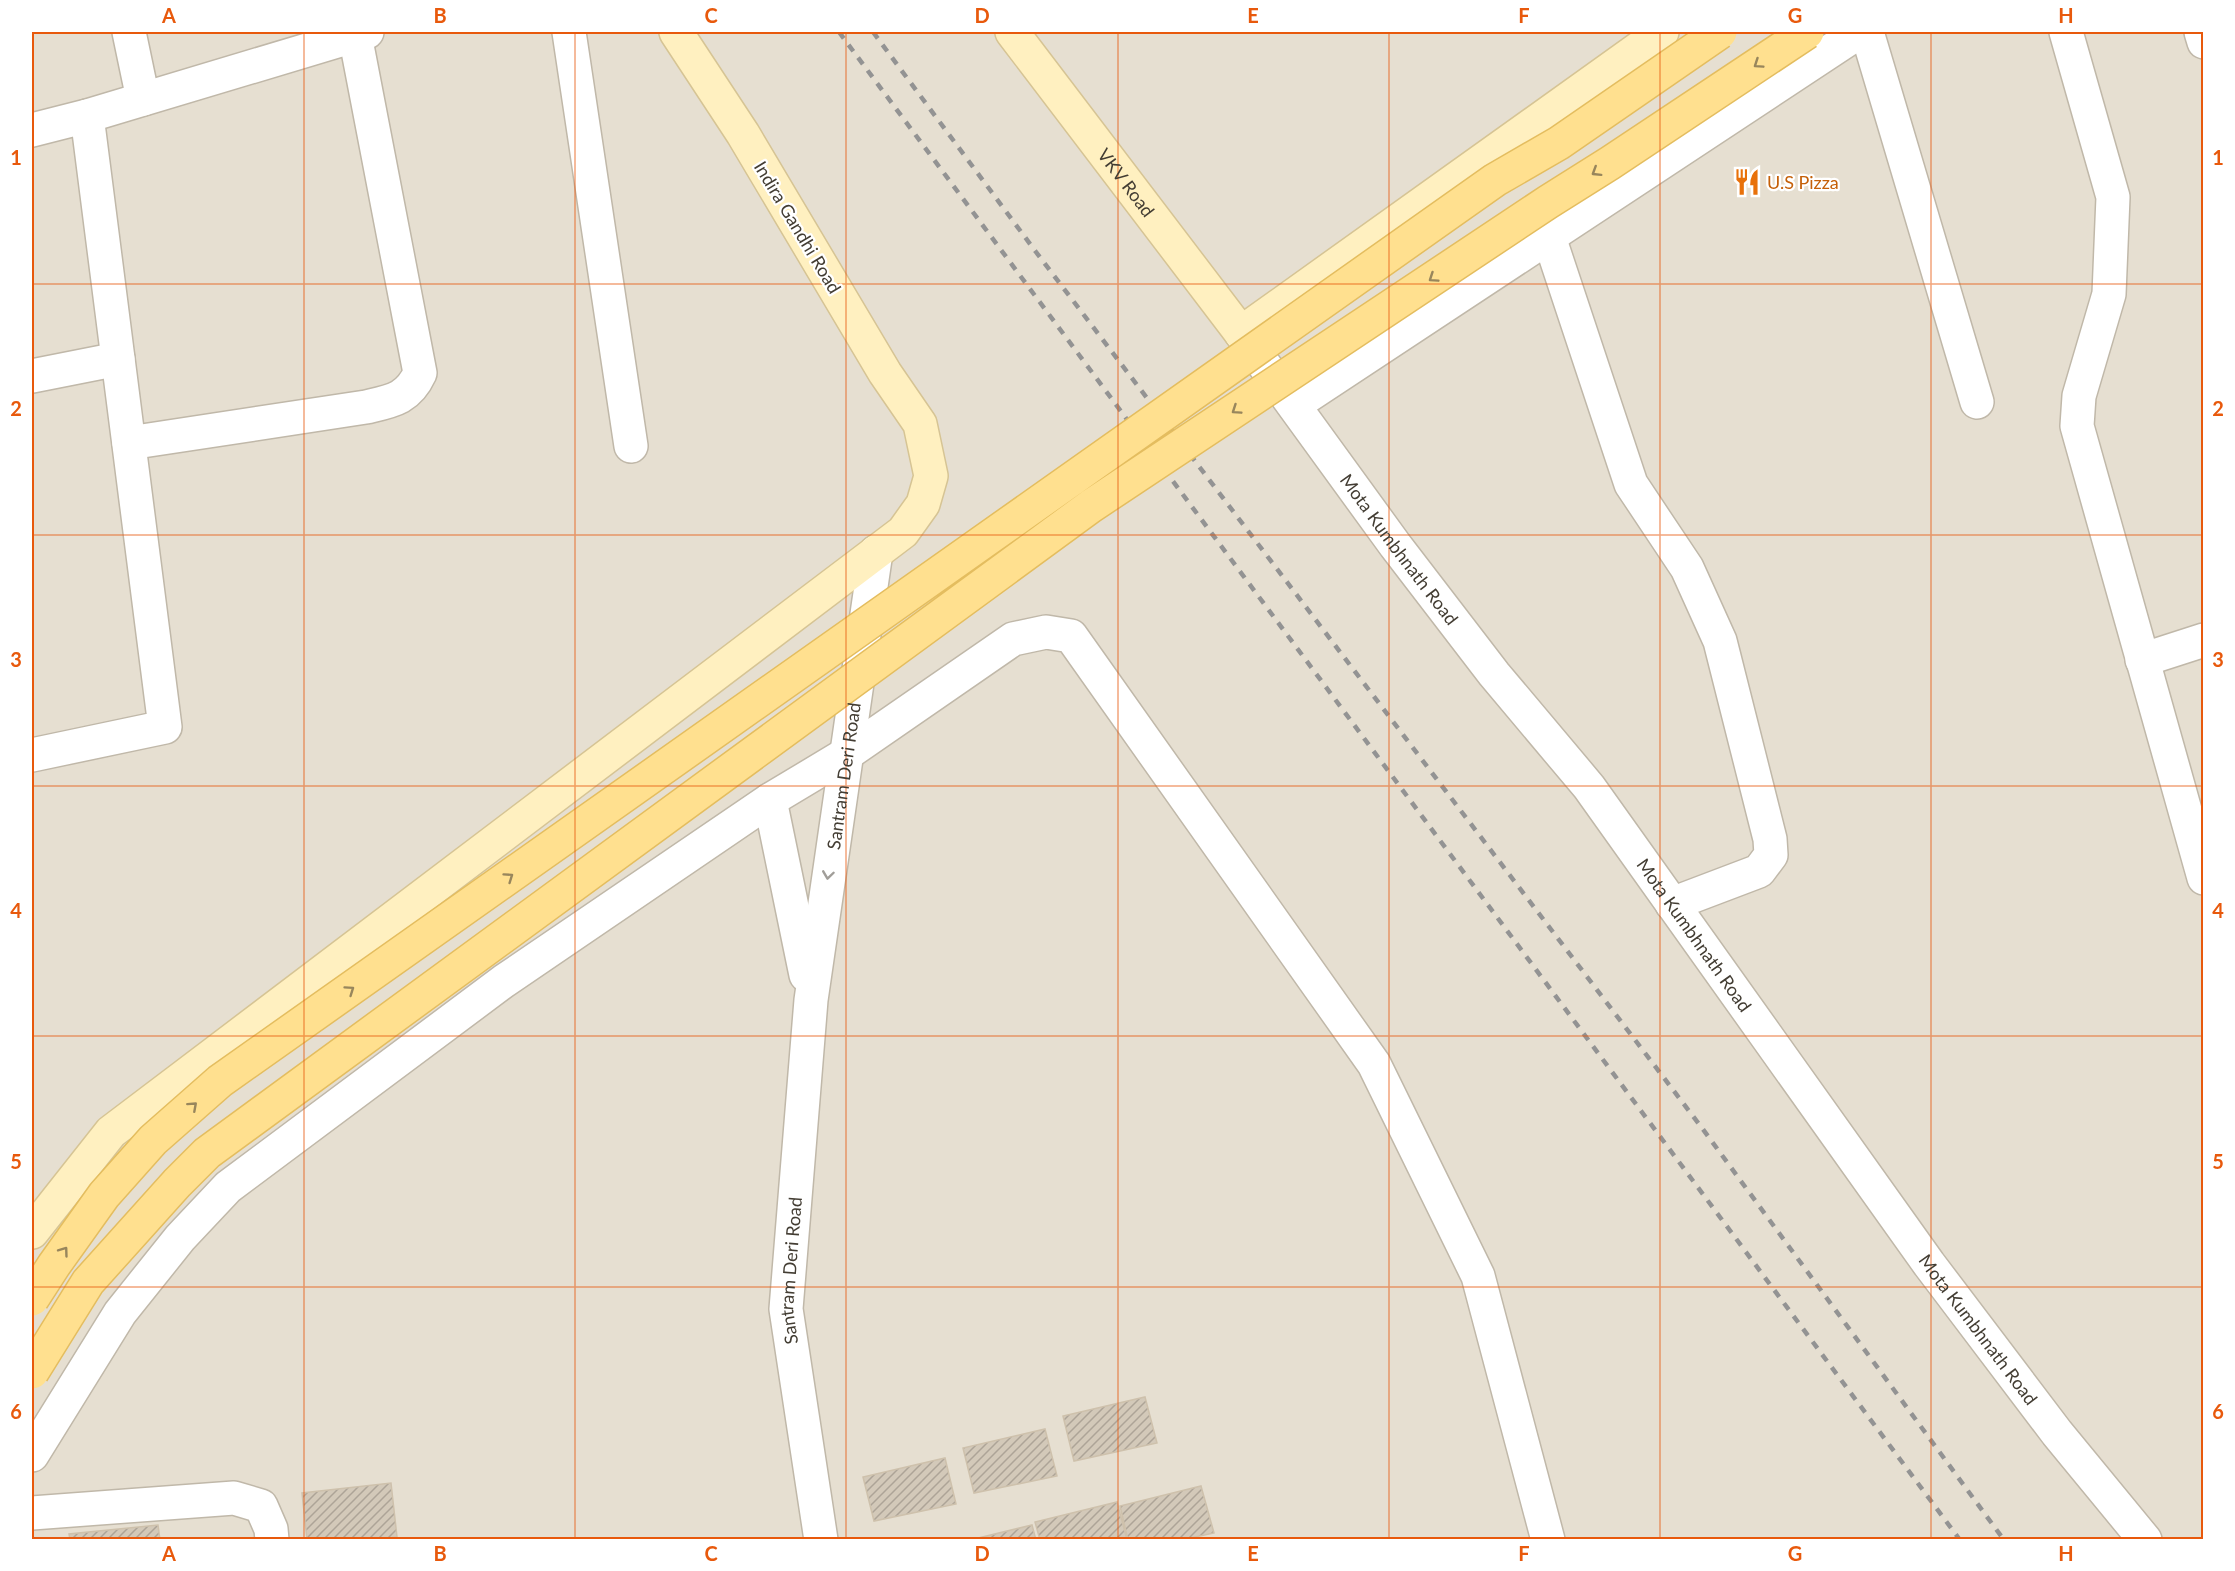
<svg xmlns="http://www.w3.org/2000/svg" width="2235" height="1571" font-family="Lato,sans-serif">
	<defs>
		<pattern id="building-hatch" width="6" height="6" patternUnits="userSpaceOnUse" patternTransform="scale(1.5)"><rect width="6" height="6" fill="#d3c9b9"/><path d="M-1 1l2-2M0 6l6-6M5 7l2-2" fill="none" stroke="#ada497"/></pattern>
	</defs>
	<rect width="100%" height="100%" fill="#f2ede3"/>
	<path fill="#e6dfd1" d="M32,32H2203V1539H32Z"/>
	<path fill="url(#building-hatch)" stroke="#cec1ac" stroke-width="1.5" d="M1145,1397L1157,1443L1074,1461L1063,1416Z
		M1045,1429L1057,1476L974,1493L963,1448Z
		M945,1458L956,1504L874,1521L863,1477Z
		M391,1483L397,1537L372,1540H307L302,1493Z
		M1201,1486L1214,1533L1181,1540H1128L1120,1506Z
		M1117,1502L1127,1540H1040L1035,1522Z
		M158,1525L160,1540H70L69,1534Z
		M1032,1525L1036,1540H970Z"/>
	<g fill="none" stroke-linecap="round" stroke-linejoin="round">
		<defs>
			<g id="street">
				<path d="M129,32L143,99"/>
				<path d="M569,32L631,446"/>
				<path d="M1867,32L1977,402"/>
				<path d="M2066,32L2113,197L2109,294L2079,396L2077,426L2204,878"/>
				<path d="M2201,32L2204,42"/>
				<path d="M32,130L87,116L367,32"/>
				<path d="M1549,237L1631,484L1687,568L1720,641L1770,839L1771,855L1759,871L1672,904"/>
				<path id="s1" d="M1241,333L1395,545L1494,674L1589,787L1929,1264L2057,1433L2145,1540"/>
				<path d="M32,376L118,359"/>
				<path d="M1294,405L1859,32"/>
				<path d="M129,443L366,407C392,401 408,399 420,373L355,35"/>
				<path d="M2142,660L2204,640"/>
				<path d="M32,755L165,727L87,116"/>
				<path d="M770,800L806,975"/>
				<path d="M32,1455L120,1313L180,1238L228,1187L504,981L770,800L845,755L1013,639L1046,632L1071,636L1374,1064L1478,1276L1548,1540"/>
				<path d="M32,1513L234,1498L261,1506L271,1529L272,1540"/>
				<path id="s2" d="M821,1540L786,1309L811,1000L876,552"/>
			</g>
			<g id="secondary">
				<path id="s3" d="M1012,32L1241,333L1662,32"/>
				<path d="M32,1232L111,1132L903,532L923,504L931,476L920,424L885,373L743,134L676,32"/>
			</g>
		</defs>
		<use href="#street" stroke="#c0b8a9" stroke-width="36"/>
		<use href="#secondary" stroke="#d6c494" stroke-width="36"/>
		<use href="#street" stroke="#fff" stroke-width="33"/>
		<use href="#secondary" stroke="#fff0c0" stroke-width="33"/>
		<path stroke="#939393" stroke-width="4.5" stroke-dasharray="8 8" stroke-linecap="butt" d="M839,32L1960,1540
			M873,32L1036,252L1702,1128L2004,1540"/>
		<defs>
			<path id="primary-bridge" d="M32,1299L54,1265L104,1195L153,1140L220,1081L1495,180L1559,143L1720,32
				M32,1372L88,1282L177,1183L207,1153L1091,506L1548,202L1610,163L1807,32"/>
		</defs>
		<use href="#primary-bridge" stroke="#e4bd5f" stroke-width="36" stroke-linecap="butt"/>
		<use href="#primary-bridge" stroke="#ffe08f" stroke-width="33"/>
	</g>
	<defs><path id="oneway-chevron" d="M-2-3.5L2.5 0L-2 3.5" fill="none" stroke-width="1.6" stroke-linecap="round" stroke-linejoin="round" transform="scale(1.5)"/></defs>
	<g stroke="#98865c">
		<use href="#oneway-chevron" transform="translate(1758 64) rotate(146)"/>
		<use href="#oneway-chevron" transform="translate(1596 172) rotate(148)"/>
		<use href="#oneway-chevron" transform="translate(1433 278) rotate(146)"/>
		<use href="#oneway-chevron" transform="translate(1236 410) rotate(146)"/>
		<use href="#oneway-chevron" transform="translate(509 877) rotate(-35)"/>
		<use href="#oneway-chevron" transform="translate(350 990) rotate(-35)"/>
		<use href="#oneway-chevron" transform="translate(193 1106) rotate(-42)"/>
		<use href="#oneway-chevron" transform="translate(64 1251) rotate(-54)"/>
	</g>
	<use stroke="#a19e99" href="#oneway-chevron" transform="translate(828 875) rotate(98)"/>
	<path fill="none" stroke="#e8590c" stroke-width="1.5" stroke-opacity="0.55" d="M304,32V1540M575,32V1540M846,32V1540M1118,32V1540M1389,32V1540M1660,32V1540M1931,32V1540M32,284H2204M32,535H2204M32,786H2204M32,1036H2204M32,1287H2204"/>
	<defs>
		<symbol id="restaurant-bare" viewBox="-9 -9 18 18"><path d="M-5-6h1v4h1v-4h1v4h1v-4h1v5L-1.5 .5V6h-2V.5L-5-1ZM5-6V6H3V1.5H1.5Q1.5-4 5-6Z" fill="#e8710a" stroke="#fff" stroke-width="2.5" paint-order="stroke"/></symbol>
	</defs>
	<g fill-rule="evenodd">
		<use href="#restaurant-bare" x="1728" y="163" width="38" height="38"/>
	</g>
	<g text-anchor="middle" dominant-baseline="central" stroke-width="4.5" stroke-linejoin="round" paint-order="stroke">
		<g font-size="18" fill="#433d33" stroke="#fff">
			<text stroke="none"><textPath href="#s3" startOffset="189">VKV Road</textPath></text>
			<text transform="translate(798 227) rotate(59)">Indira Gandhi Road</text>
			<text stroke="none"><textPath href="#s1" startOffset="268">Mota Kumbhnath Road</textPath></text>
			<text stroke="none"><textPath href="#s2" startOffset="770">Santram Deri Road</textPath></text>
			<text stroke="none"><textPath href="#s1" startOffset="754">Mota Kumbhnath Road</textPath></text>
			<text stroke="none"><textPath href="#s2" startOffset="272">Santram Deri Road</textPath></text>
			<text stroke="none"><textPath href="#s1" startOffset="1240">Mota Kumbhnath Road</textPath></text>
		</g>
		<g font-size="18" fill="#c56008" stroke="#fff" text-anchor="start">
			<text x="1767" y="182">U.S Pizza</text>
		</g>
	</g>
	<rect width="2235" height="1571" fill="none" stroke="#ffffff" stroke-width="66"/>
	<rect x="33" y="33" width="2169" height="1505" fill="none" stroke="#e8590c" stroke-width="2"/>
	<g font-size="20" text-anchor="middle" font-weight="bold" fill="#e8590c">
		<text x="169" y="23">A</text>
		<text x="440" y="23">B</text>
		<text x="711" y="23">C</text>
		<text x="982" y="23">D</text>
		<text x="1253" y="23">E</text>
		<text x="1524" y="23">F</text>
		<text x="1795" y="23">G</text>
		<text x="2066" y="23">H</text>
		<text x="16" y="165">1</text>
		<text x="2218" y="165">1</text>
		<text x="16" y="416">2</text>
		<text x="2218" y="416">2</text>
		<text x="16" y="667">3</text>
		<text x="2218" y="667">3</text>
		<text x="16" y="918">4</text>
		<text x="2218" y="918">4</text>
		<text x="16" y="1169">5</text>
		<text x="2218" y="1169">5</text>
		<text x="16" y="1419">6</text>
		<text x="2218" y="1419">6</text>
		<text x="169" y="1561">A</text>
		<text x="440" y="1561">B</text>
		<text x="711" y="1561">C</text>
		<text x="982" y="1561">D</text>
		<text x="1253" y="1561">E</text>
		<text x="1524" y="1561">F</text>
		<text x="1795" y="1561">G</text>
		<text x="2066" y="1561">H</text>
	</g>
</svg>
